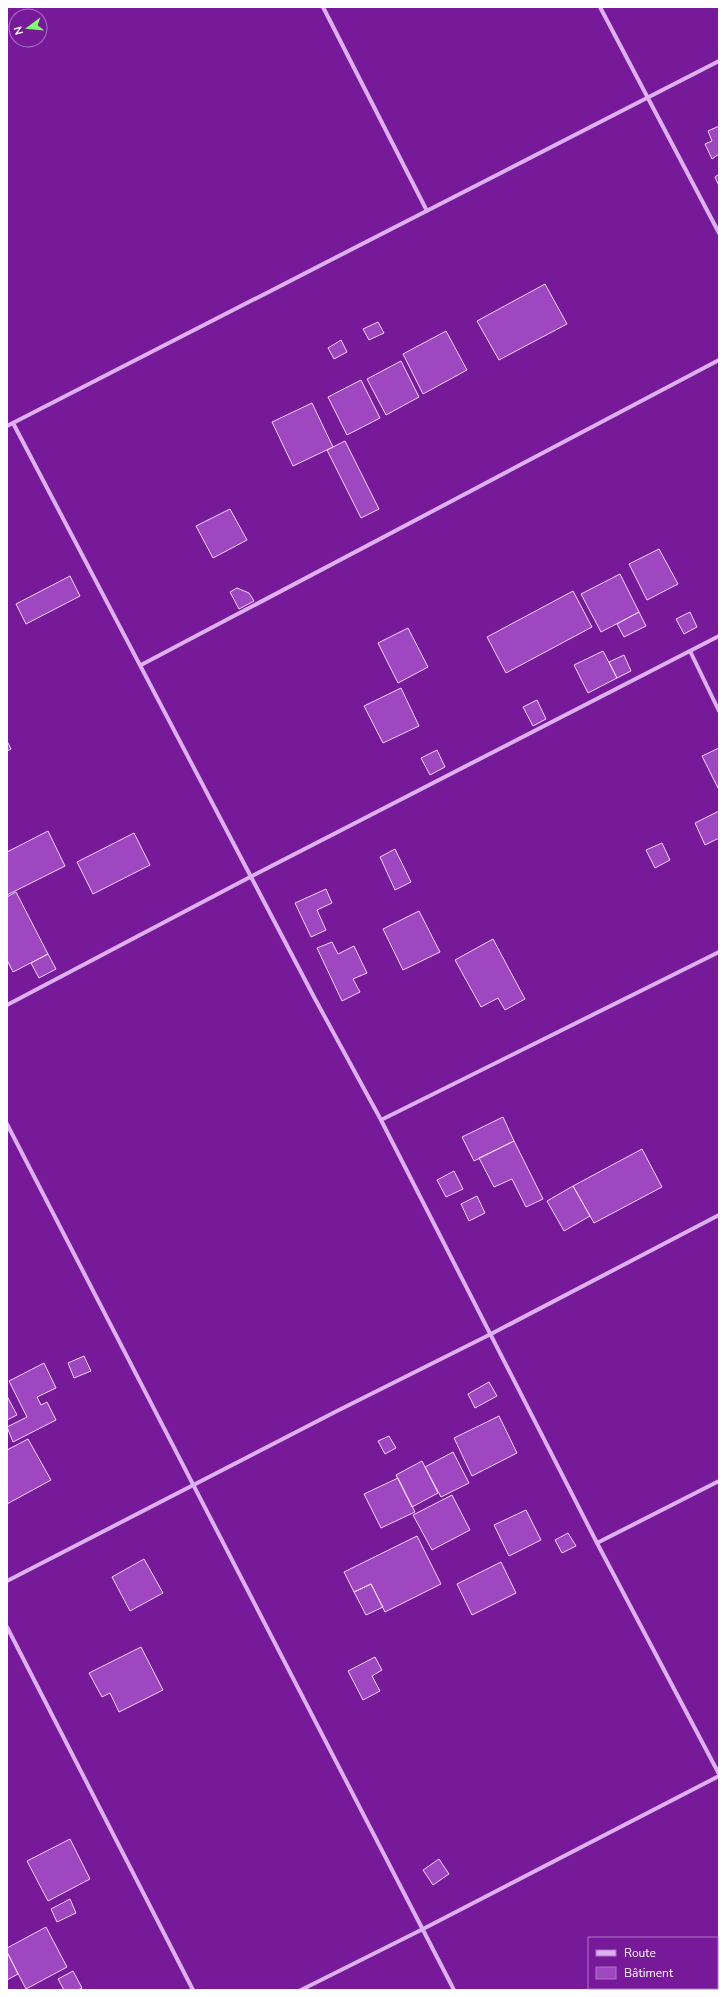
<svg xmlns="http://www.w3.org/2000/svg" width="726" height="1997" font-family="'Nunito Sans',sans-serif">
	<rect width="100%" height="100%" fill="#761a99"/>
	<path fill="#9e47c1" stroke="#f1d6fb" d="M719,126V154L712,159L705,144L712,141L708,131Z
		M719,174V186L715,177Z
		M545,284L567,324L499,360L477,321Z
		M378,322L384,333L369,340L363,329Z
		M446,331L467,370L423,394L403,354Z
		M341,340L347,352L334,359L328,348Z
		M401,361L419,397L386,415L367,379Z
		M361,380L380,418L347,435L328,397Z
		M312,403L333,447L293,466L272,422Z
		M345,441L379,509L361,518L327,450Z
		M230,509L247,540L213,558L196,526Z
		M659,549L678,584L647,600L629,564Z
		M620,574L639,612L601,632L581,594Z
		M70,576L80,596L26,624L16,604Z
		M237,588L249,593L254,601L239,609L230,592Z
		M573,591L592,627L506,673L487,637Z
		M639,612L646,626L624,637L617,624Z
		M690,612L697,627L684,634L676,619Z
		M408,628L428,667L398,683L378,643Z
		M603,651L617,678L588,693L574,665Z
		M624,655L631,671L617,678L609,662Z
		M401,688L419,726L383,743L364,706Z
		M537,700L546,719L533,726L523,707Z
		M7,741L11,749L7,751Z
		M719,748V790L702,756Z
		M437,750L445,767L430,775L421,758Z
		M719,811V838L705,845L695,823Z
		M48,831L65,866L7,895V852Z
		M134,833L150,865L93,894L77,862Z
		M662,843L670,860L655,868L646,850Z
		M395,849L411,882L395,890L380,857Z
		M326,889L332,903L317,910L326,930L311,937L295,903Z
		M16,892L48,954L13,972L7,960V897Z
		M419,911L440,952L403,970L383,929Z
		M493,939L525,999L505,1010L498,998L481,1007L455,960Z
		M332,942L338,954L354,946L367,973L353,979L360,992L342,1001L317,948Z
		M48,954L56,969L39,978L31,963Z
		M503,1117L514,1141L474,1161L462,1137Z
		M514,1141L543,1199L526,1207L512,1179L494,1187L479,1158Z
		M642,1149L662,1187L594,1223L573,1186Z
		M454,1171L463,1189L446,1197L437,1180Z
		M573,1186L590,1216L564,1231L547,1201Z
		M477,1196L485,1213L469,1221L461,1204Z
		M84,1356L91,1371L74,1378L68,1363Z
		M44,1363L56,1388L37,1397L41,1405L47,1402L56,1420L13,1442L7,1427L27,1417L9,1381Z
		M489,1382L497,1396L475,1408L468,1394Z
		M7,1396L17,1415L7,1420Z
		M499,1416L517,1453L472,1476L454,1438Z
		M389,1436L396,1448L385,1454L378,1441Z
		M28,1439L51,1480L7,1504V1450Z
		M453,1452L469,1483L441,1497L425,1467Z
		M422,1461L438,1493L412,1507L396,1475Z
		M398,1478L415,1512L381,1528L364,1494Z
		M452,1495L470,1530L432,1550L413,1515Z
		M526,1510L541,1540L509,1556L494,1525Z
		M568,1533L576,1546L562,1553L555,1540Z
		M417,1536L441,1584L385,1612L371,1584L354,1592L344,1572Z
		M144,1559L163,1593L130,1611L112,1577Z
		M501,1562L516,1593L472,1615L457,1584Z
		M371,1584L383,1607L366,1615L354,1592Z
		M141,1647L163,1690L119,1712L110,1693L102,1697L89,1673Z
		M375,1657L382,1670L372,1676L380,1691L363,1700L348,1671Z
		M70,1839L90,1879L48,1901L27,1861Z
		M439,1859L449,1874L433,1885L423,1870Z
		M70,1899L76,1913L57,1922L51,1909Z
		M46,1927L67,1967L26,1989L7,1952V1948Z
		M7,1952L18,1974L7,1980Z
		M73,1971L82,1988L78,1990H64L58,1979Z
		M701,1988H716L717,1990H698Z"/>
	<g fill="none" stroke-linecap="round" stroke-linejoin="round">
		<path stroke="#deaff1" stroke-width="4" d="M323,7L427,211
			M600,7L719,233
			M13,423L314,997L381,1120L597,1543L719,1774
			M7,426L719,61
			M690,651L719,711
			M141,665L719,360
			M7,1005L252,876L719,636
			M381,1120L719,952
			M7,1124L454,1990
			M597,1543L719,1481
			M7,1581L337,1411L491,1334L719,1215
			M7,1627L193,1990
			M301,1990L423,1929L719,1776"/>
	</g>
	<rect width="726" height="1997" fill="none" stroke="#ffffff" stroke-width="16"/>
	<rect x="588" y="1937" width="130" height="52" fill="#761a99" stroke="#ad76c2"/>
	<rect x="596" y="1950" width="20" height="6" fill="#deaff1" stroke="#ad76c2"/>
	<text x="624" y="1957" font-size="12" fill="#ffffff">Route</text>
	<rect x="596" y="1967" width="20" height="12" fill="#9e47c1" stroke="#ad76c2"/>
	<text x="624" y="1977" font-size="12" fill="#ffffff">Bâtiment</text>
	<g transform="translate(28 28) rotate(254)"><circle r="19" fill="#761a99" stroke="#ad76c2"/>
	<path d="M0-3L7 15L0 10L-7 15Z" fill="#81ff6f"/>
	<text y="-6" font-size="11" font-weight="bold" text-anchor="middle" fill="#ffffff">N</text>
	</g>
</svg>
